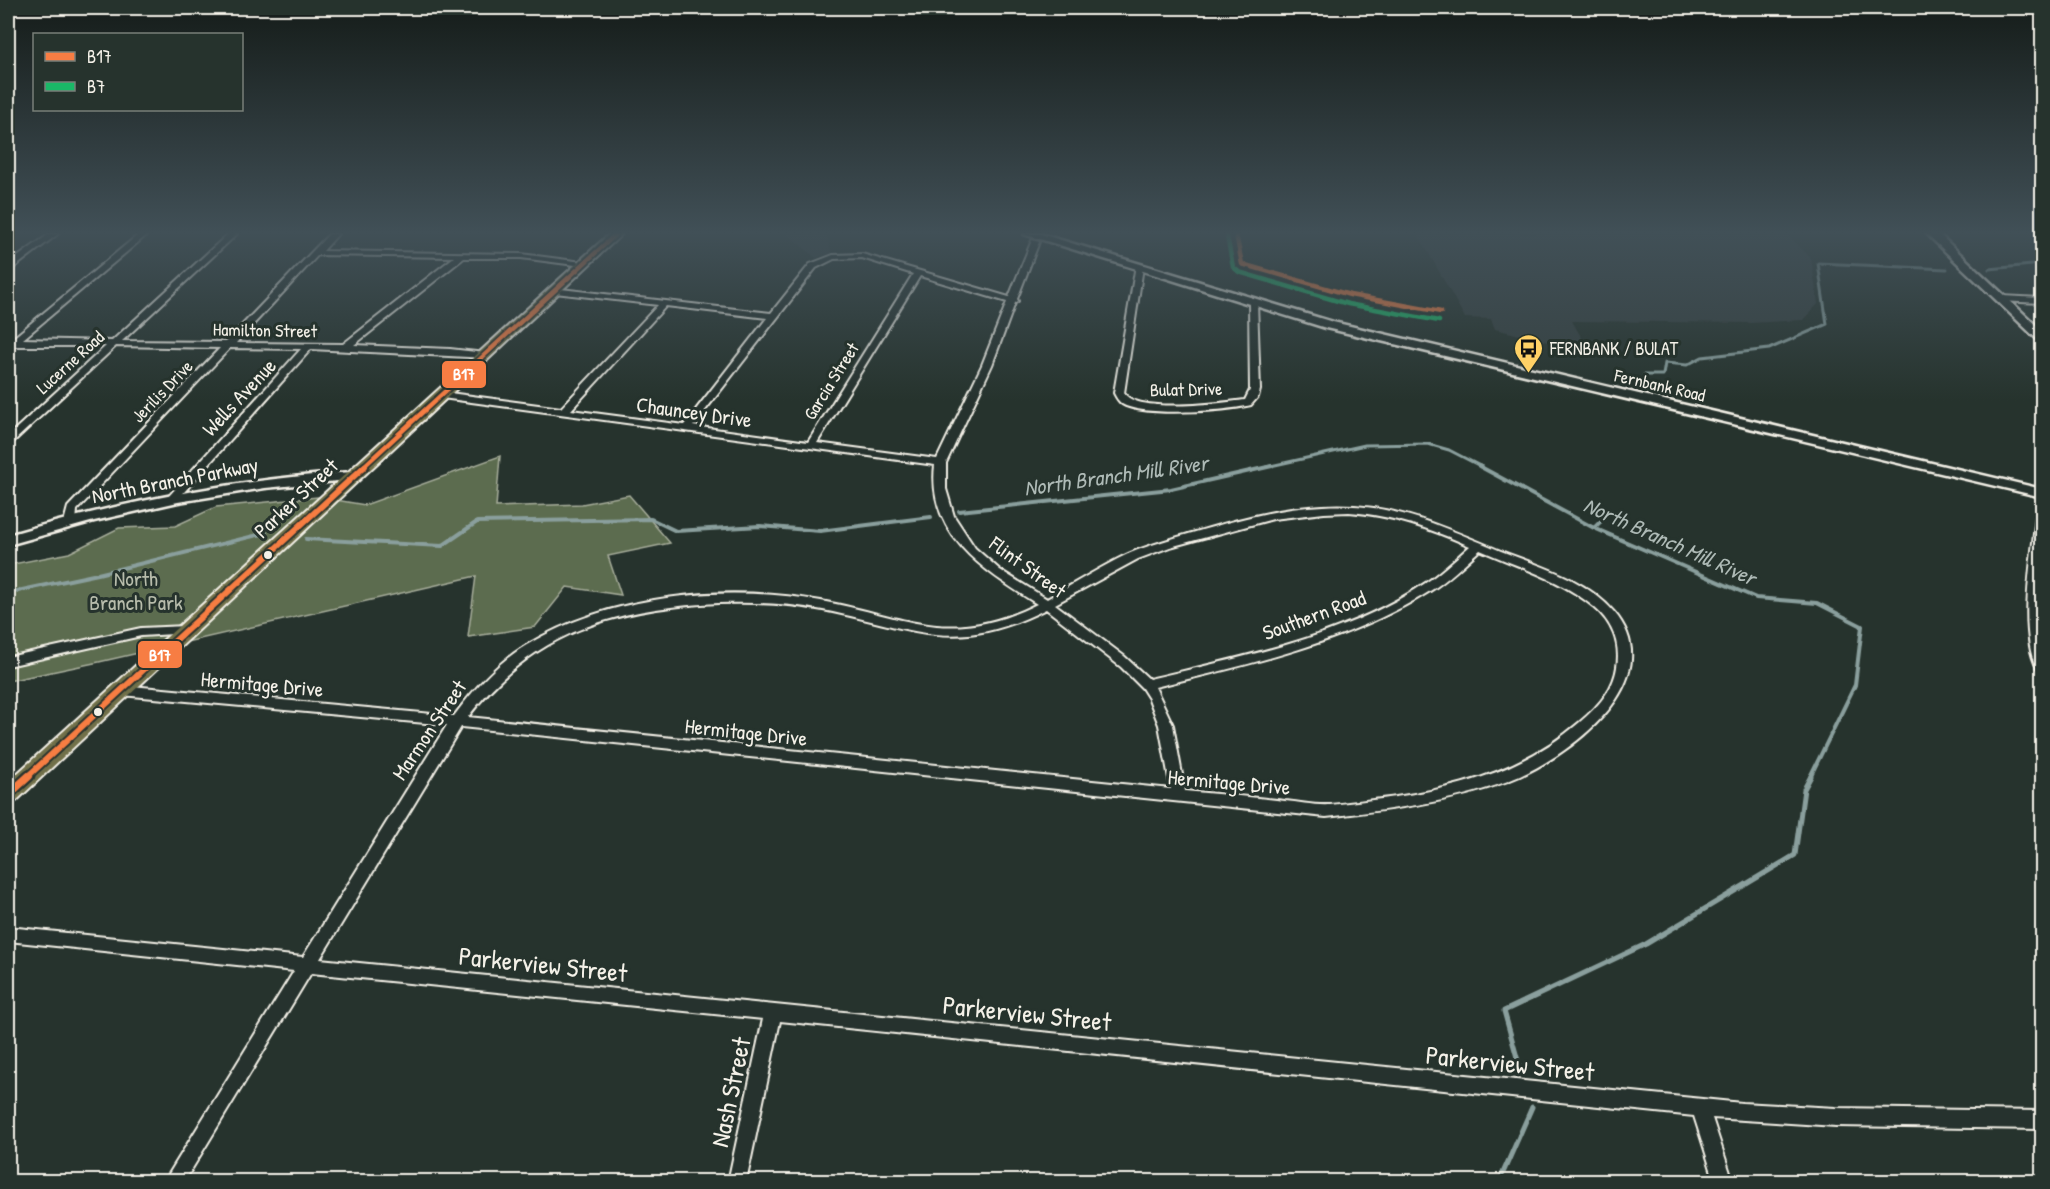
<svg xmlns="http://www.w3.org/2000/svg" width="2050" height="1189" font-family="'Patrick Hand',sans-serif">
	<rect width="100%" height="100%" fill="#26332d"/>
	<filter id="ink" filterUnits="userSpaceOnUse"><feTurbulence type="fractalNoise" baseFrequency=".0167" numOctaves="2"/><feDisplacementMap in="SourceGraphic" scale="12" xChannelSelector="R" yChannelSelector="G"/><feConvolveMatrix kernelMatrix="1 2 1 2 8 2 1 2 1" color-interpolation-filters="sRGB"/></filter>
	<g filter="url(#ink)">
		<path fill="#363f3f" d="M787,234H826L832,253L816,258Z
			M1418,234H1787L1811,258L1818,304L1803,320L1750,323L1572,321L1586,345L1556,344L1495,329L1491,319L1465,318Z"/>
		<path fill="#5c6c4f" stroke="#a8ae9c" stroke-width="1.5" d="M500,456L496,507L582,504L629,495L670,543L608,556L621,595L567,587L535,627L468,637L476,576L99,662L8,681V565L69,553L119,528L175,526L216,507L318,497L365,505Z"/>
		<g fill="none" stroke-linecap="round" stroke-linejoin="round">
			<path stroke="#8a9f9d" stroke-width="3" d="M1989,269L2032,265L2042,259
				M1627,384L1641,382L1644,375H1663L1665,363L1687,365L1702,357L1769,349L1827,324L1818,263L1947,269
				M1266,467L1365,445L1428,444L1449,450L1482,467"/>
			<path stroke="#8a9f9d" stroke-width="4" d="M1479,466L1594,528L1756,598L1817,603L1862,626L1855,685L1810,777
				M959,511L1171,489L1272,466
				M1594,528L1602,520
				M306,539L442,546L477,522L651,519L676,531L760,526L820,531L931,517
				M8,593L98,574L266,533"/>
			<path stroke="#8a9f9d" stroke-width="5" d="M1520,1068L1504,1011L1646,944L1795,855L1804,789L1811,776
				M1499,1182L1532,1107"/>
			<defs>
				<path id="street" d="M49,234H58L11,270H8V264Z
					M139,234H148L23,339L112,341L228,234H237L122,341L226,342L329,234H338L323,251L521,254L583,262L587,264L583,266L521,258H464L354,345L450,349L485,353L488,354V358L311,349L177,500H169L168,498L169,496L301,349L230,348L77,510L76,522L70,526L64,522L68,507L220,348L116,346L12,443L8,444V436L106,346H13L8,345V339H12ZM318,255L454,257L343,344L236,343Z
					M1032,240L1039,242L1017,299L1018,301L1015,303L992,365L946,463V489L954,516L975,548L1000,570L1047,599C1074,584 1100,567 1128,554C1149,545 1171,539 1192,533C1235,520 1278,508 1323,506C1393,502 1440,526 1501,551C1540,566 1586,579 1614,612C1673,681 1566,759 1508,781C1450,803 1388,810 1326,817L461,727L320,959L1742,1103L1836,1108L2042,1111V1129L1836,1126L1712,1118L1733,1182H1715L1694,1116L780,1021L746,1182H728L763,1019L311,973L184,1182H164L294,971L8,941V927L303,957L447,725L121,695L116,693L114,690L116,687L121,685L454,716C474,689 496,664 525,646C610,594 724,584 821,601C908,617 949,648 1037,604C985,571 927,536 935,465L442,398L437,395L442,392L561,408L658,305L555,293L551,290L552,288L771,313L810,264L833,255L862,254L1009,297ZM862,258L913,274L808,442L693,426L816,268L834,259ZM920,276L1007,302L982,365L937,459L817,443ZM666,306L767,318L684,425L571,410ZM1349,512C1395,516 1429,528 1470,546C1455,559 1441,573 1424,584C1343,638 1242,657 1149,679L1124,656L1055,604L1138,559L1170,547L1273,519L1324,513ZM1480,550C1518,567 1561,579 1594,607C1612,622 1621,643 1617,667C1614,689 1597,708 1580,722C1507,785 1422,795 1330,805C1315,806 1299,802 1285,801C1252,797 1218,794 1185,791L1173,725L1155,687C1249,664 1347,643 1430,591C1448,580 1464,564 1480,550ZM718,603C753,602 788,603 823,610C914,628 954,656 1046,609L1121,667L1142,688L1149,699L1159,725L1171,789L468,717C532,632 615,608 718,603Z
					M1136,265L1143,267L1124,393C1136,414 1222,403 1245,400L1250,390L1249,302L1253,299L1257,302L1260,390L1258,397L1251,405C1226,411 1143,417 1122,404C1118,401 1116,397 1114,393Z
					M2002,296L2042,298V303L1999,301V297Z
					M2042,512L2040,615L2042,670L2037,668C2018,631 2032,557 2036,516Z
					M186,626L190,627L192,630L190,633L141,636L8,666V657L141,628Z"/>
				<path id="secondary" d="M1024,234H1041L1333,322L2042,489V497L1326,328Z
					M1927,234H1939L2042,331V341L2038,340Z
					M353,472L360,476L358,479L265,488L178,502L94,521L8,545V535C121,502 235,479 353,472Z"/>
				<path id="primary" d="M609,234H622L16,801L8,804V782Z"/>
			</defs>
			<use href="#street" stroke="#f4f1e8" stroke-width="4"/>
			<use href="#secondary" stroke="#f4f1e8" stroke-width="5"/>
			<use href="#primary" stroke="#f4f1e8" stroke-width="4"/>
			<use href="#street" fill="#26332d" fill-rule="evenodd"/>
			<use href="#secondary" fill="#26332d" fill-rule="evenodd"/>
			<use href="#primary" fill="#71704a" fill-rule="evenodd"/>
			<defs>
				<path id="bus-1-far2" d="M1236,234L1242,264L1350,295L1441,312
					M363,467L616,234"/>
				<path id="bus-1-far1" d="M27,777L365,466"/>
				<path id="bus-1" d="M8,795L29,776"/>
				<path id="bus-2" d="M1227,236L1233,267L1239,272L1348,304L1439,321"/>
			</defs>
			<use href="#bus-1-far2" stroke="#26332d" stroke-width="8"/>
			<use href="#bus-1-far1" stroke="#26332d" stroke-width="10"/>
			<use href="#bus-1" stroke="#26332d" stroke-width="13"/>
			<use href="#bus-2" stroke="#26332d" stroke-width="8"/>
			<use href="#bus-1-far2" stroke="#f77d43" stroke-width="4.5"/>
			<use href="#bus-1-far1" stroke="#f77d43" stroke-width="6"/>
			<use href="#bus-1" stroke="#f77d43" stroke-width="8"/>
			<use href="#bus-2" stroke="#1ab867" stroke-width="4.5"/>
		</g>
	</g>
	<linearGradient id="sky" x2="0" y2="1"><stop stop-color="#151c19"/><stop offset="0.58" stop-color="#415057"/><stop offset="1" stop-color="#415057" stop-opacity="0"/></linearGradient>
	<rect width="2050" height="401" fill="url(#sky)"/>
	<defs>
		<symbol id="bus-pin" viewBox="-11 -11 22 30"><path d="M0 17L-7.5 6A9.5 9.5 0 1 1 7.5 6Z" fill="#ffd166" stroke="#26332d"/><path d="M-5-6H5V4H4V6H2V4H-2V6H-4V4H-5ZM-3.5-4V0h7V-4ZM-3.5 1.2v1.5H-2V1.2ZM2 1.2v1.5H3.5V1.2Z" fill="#111"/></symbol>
	</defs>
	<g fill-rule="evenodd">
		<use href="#bus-pin" x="1512" y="332" width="33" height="45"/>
	</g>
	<g fill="#f4f1e8" stroke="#26332d" stroke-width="2">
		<circle cx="268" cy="555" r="5"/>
		<circle cx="98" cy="712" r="5"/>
	</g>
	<g text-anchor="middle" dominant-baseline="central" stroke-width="6" stroke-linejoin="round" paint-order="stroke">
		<g font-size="18" fill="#f4f1e8" stroke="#26332d">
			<text transform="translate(265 330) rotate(1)">Hamilton Street</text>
			<text transform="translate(70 362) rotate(-42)">Lucerne Road</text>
			<text transform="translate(831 381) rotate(-58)">Garcia Street</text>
			<text transform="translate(1660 385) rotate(13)">Fernbank Road</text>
			<text transform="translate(1186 389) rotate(-1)">Bulat Drive</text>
			<text transform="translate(162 391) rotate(-46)">Jerilis Drive</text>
		</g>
		<g font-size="18" fill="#f4f1e8" stroke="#26332d" text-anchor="start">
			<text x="1550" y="348">FERNBANK / BULAT</text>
		</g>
		<g font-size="21" fill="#f4f1e8" stroke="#26332d">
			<text transform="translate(239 397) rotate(-47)">Wells Avenue</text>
			<text transform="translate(694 412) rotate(8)">Chauncey Drive</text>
			<text transform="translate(175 480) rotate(-11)">North Branch Parkway</text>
			<text transform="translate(296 498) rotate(-43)">Parker Street</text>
			<text transform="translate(1028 567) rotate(36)">Flint Street</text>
			<text transform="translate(1314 615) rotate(-20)">Southern Road</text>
			<text transform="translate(262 684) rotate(5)">Hermitage Drive</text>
			<text transform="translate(429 730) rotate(-56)">Marmon Street</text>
			<text transform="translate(746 732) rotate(6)">Hermitage Drive</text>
			<text transform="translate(1229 782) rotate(5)">Hermitage Drive</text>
		</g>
		<g font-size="21" fill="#b7bcab" stroke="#26332d">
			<text x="136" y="578">North<tspan x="136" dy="24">Branch Park</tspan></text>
		</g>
		<g font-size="22" font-style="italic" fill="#aebab6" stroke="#26332d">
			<text transform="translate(1116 475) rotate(-8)">North Branch Mill River</text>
			<text transform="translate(1670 541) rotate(24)">North Branch Mill River</text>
		</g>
		<g font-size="26" fill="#f4f1e8" stroke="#26332d">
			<text transform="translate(543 964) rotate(6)">Parkerview Street</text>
			<text transform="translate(1027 1013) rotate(6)">Parkerview Street</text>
			<text transform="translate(1510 1063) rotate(6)">Parkerview Street</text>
			<text transform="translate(730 1092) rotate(-78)">Nash Street</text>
		</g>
	</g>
	<g stroke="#26332d" stroke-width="2">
		<rect x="441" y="360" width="46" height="29" rx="6" fill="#f77d43"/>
		<rect x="137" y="640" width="46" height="29" rx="6" fill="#f77d43"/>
	</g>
	<g font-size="16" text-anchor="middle" font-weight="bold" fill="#fff">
		<text x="464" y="380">B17</text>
		<text x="160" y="661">B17</text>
	</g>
	<rect width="2050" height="1189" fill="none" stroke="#26332d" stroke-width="30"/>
	<rect x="15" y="15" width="2020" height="1159" fill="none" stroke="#f4f1e8" stroke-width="2" filter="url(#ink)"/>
	<rect x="33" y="33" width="210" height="78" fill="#26332d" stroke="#787f78" stroke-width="1.5"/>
	<rect x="45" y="52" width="30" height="9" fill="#f77d43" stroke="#787f78" stroke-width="1.5"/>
	<text x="87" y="63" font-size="18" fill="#f4f1e8">B17</text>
	<rect x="45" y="82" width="30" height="9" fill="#1ab867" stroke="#787f78" stroke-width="1.5"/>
	<text x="87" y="93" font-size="18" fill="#f4f1e8">B7</text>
</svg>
